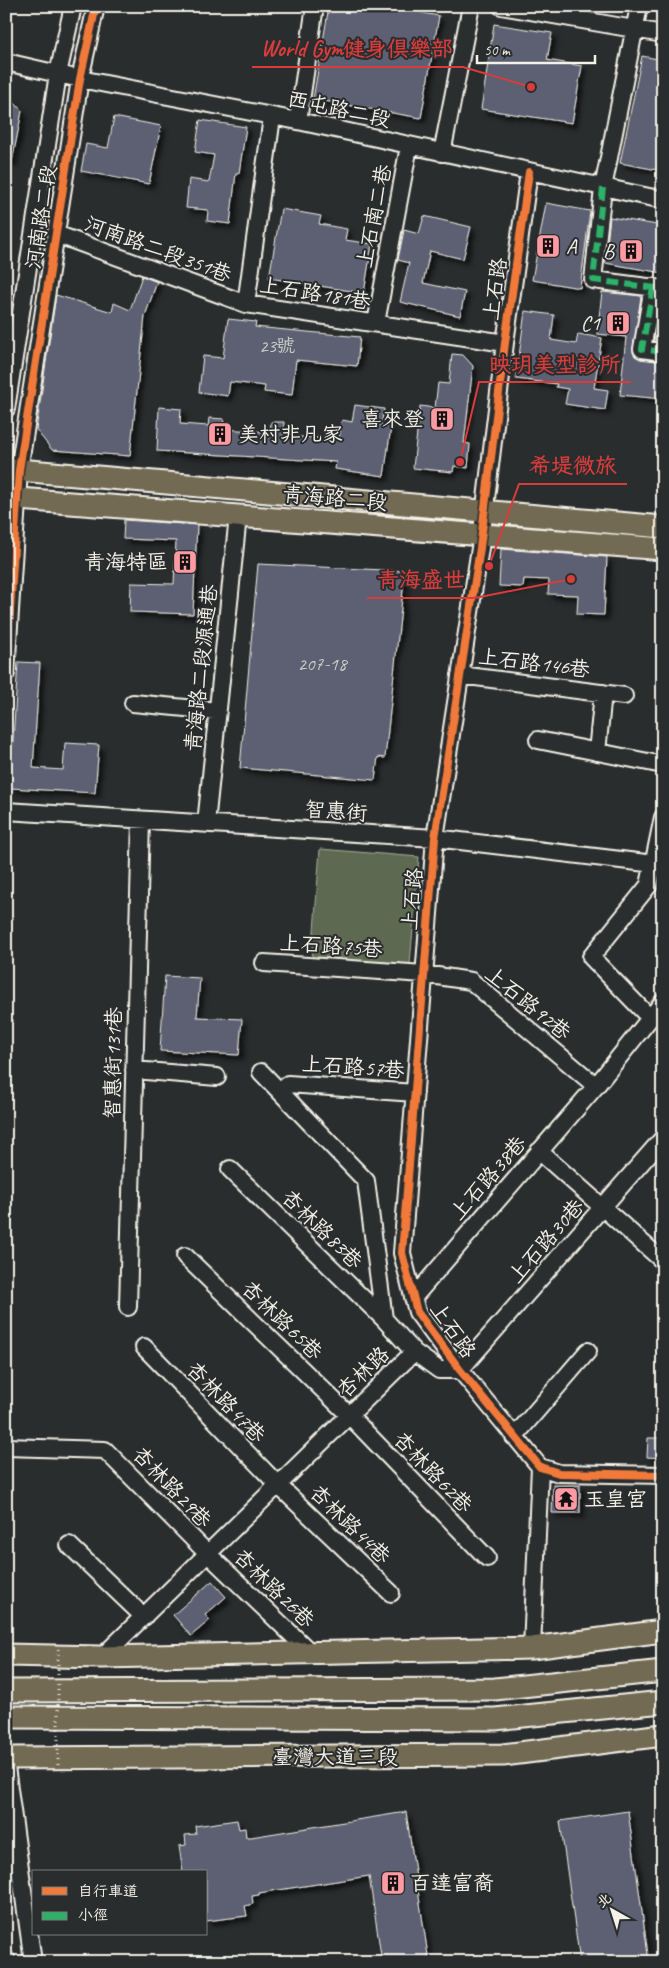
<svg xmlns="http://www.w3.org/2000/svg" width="669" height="1968" font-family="Caveat,'LXGW WenKai TC',sans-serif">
	<defs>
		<filter id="shadow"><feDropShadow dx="4.5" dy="4.5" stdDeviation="2.5" flood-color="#0009"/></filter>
	</defs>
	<rect width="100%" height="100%" fill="#2a2d2e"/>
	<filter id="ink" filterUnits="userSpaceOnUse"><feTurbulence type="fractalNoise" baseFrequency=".02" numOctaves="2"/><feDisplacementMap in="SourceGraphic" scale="10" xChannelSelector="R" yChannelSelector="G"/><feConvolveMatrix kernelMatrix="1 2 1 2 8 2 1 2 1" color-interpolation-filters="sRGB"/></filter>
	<g filter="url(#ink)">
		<path fill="#5d6a51" stroke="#a8ae9c" d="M320,849L419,857L410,964L312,958Z"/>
		<path fill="#5b6072" stroke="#f4f1e8" filter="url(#shadow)" d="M329,6H384L439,16L421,118L313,99Z
			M494,24L552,33L547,60L582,66L572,123L481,109Z
			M642,56L663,60V171L620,163Z
			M6,93L22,111L12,162L6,161Z
			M114,117L161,126L149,184L81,171L86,144L108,148Z
			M200,120L246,127L239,173H236L230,224L207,221L208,210L186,208L189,179L209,182L214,155L195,152Z
			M546,203L590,211L580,288L532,280Z
			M281,209L321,216L319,224L347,229L345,240L372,244L364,293L269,278Z
			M424,216L471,227L463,259L430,251L423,283L465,292L460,316L400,302L409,263L398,260L404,230L419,234Z
			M610,217L663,226V273L605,263Z
			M142,276L157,282L145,316L130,456L52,450L36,430L56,295L112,312L114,303L130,310Z
			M602,292L641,296L633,352L635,356L640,359L663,362V399L620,395L626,337L597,334Z
			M661,299H663V342L654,341Z
			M525,311L554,315L551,340L576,344L578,334L602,338L594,388L608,390L605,410L565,404L568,389L556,387L557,384L516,379Z
			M228,319L256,322L255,327L360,337L357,366L296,360L292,395L264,392L265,386L230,382L228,396L199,392L203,356L223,358Z
			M452,354L463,355L473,366L464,443L470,444L468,468L454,466L453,472L413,468L420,406L435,408L438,383L449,384Z
			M355,405L384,409L381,426L391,427L384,476L335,469L336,462L157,451L159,407L181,409L180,424L208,426L209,418L224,419L223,429L270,432L271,422H284L283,436L339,439L342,420L352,422Z
			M124,520L197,525L193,614L130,612L131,583L174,584L176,541L123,539Z
			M501,549L607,557L604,615L577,614L578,595L548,594L549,580L524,579L523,587L499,586Z
			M258,564L405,571L385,758L378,757L375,780L240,768Z
			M18,662L40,663L33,768L63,770L65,743L99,745L95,793L10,788Z
			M165,976L200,978L197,1017L242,1019L239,1055L160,1051Z
			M648,1438H663V1458L647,1457Z
			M553,1485H580V1513H552Z
			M212,1581L226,1597L205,1615L210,1620L191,1636L173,1615Z
			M628,1811L649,1962H580L560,1821Z
			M406,1812L429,1962H382L369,1876L259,1893V1895L252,1896L253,1904L245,1906L247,1916L206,1921V1872H183L179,1846L186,1845L185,1835L196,1834L195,1826L237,1820L239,1829L245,1828L246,1837H251Z"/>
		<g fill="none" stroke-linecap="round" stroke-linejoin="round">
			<defs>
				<path id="minor" d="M501,6L663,34
					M639,6L603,188L593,280L663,289
					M6,62L80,79L298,121L663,200
					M298,121L315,6
					M442,153L471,6
					M529,172L505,343L480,548L435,838L402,1253L417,1312L460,1370L540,1467L559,1473L663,1475
					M56,234L246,304L505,343
					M653,287L642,349L663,352
					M246,304L272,117
					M376,323L409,146
					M6,409L58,74L73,6
					M6,673L19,470L80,79L96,6
					M460,675L624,696
					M133,703L217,711
					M538,740L663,765
					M597,752L603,693
					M6,811L435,838L663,865
					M206,824L238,516
					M264,963L424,974L471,981L596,1086
					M650,1018L591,957L649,885L663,817
					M134,1070L217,1077
					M261,1072L366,1181L384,1319
					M288,1084L415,1093
					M539,1151L663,1261
					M230,1169L384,1319L414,1352L439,1370H460L663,1138
					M185,1256L349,1415L487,1558
					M413,1298L596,1086L663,1002
					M128,1307L141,820
					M144,1347L279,1486L391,1593
					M514,1437L588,1351
					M6,1447L105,1450L208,1554L311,1653
					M69,1545L144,1617
					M532,1648L540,1467
					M102,1657L414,1352
					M6,1767L33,1962
					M6,1959L7,1962"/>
				<path id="major" d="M6,471L19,470L663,527
					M6,498L663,549
					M6,1655L102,1657L532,1648L663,1631
					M6,1691L495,1689L663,1671
					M6,1717L495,1719L663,1702
					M6,1758L503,1755L663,1735"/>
			</defs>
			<use href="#minor" stroke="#f4f1e8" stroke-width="20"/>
			<use href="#major" stroke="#f4f1e8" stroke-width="25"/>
			<use href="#minor" stroke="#2a2d2e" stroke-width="16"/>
			<use href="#major" stroke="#736b52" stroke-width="21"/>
			<path stroke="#f4f1e8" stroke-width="3" stroke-dasharray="1 4" stroke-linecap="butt" d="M58,1770V1645"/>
			<path stroke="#2db169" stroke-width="6" stroke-dasharray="12 6" stroke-linecap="butt" d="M603,188L593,280L663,289
				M653,287L642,349L663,352"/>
			<defs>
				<path id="cycleway" d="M529,172L505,343L480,548L435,838L402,1253L417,1312L460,1370L540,1467L559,1473L663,1475
					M6,673L19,470L80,79L96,6"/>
			</defs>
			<use href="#cycleway" stroke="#2a2d2e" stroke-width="11"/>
			<use href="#cycleway" stroke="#f17a3a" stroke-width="8"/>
		</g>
	</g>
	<defs>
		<symbol id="building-square" viewBox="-11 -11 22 22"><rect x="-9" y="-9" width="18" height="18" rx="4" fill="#ff9aa2" stroke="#2a2d2e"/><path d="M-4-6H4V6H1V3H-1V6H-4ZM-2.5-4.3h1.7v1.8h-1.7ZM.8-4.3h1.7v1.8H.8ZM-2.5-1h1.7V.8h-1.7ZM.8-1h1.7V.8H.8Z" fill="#111"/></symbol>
		<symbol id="temple-square" viewBox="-11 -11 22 22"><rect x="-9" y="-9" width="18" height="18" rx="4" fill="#ff9aa2" stroke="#2a2d2e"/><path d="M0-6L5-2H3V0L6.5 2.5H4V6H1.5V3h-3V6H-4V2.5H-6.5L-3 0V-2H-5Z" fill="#111"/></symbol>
	</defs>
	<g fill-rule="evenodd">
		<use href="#building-square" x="534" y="232" width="28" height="28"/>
		<use href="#building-square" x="617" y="237" width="28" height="28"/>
		<use href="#building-square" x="604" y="309" width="28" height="28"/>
		<use href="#building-square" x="428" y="405" width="28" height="28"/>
		<use href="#building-square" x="206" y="420" width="28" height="28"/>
		<use href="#building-square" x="171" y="548" width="28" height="28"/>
		<use href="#temple-square" x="552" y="1485" width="28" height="28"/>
		<use href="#building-square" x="379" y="1869" width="28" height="28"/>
	</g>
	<g text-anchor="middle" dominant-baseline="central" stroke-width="4" stroke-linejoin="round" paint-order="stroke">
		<g font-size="19" fill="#cecdca">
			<text x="277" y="346">23號</text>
			<text x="322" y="664">207-18</text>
		</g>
		<g font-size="21" fill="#f4f1e8" stroke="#2a2d2e">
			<text transform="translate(339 109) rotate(12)">西屯路二段</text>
			<text transform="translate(374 216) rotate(-79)">上石南二巷</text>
			<text transform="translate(41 217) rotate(-81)">河南路二段</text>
			<text transform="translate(158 249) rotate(20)">河南路二段351巷</text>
			<text transform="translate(495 289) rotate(-82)">上石路</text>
			<text transform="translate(315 293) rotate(9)">上石路181巷</text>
			<text transform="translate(335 498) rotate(5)">青海路二段</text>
			<text transform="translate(534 663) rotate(7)">上石路146巷</text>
			<text transform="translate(201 668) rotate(-84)">青海路二段源通巷</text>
			<text transform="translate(336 811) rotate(4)">智惠街</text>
			<text transform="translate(412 899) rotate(-85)">上石路</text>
			<text transform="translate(331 946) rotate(4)">上石路75巷</text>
			<text transform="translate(528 1003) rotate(39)">上石路92巷</text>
			<text transform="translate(113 1063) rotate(-89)">智惠街131巷</text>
			<text transform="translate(353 1067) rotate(4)">上石路57巷</text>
			<text transform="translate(488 1178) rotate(-49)">上石路38巷</text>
			<text transform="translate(322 1229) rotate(44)">杏林路83巷</text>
			<text transform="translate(546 1241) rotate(-49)">上石路30巷</text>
			<text transform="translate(282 1320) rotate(44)">杏林路65巷</text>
			<text transform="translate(453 1330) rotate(55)">上石路</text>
			<text transform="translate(363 1372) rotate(-44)">杏林路</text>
			<text transform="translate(226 1402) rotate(46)">杏林路47巷</text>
			<text transform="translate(433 1472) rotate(46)">杏林路62巷</text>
			<text transform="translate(172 1487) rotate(46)">杏林路29巷</text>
			<text transform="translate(350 1524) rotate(44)">杏林路44巷</text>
			<text transform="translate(274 1588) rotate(44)">杏林路26巷</text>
			<text x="335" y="1757">臺灣大道三段</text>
		</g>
		<g font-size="21" fill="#f4f1e8" stroke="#2a2d2e" text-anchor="start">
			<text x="566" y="246">A</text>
			<text x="614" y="251" text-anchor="end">B</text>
			<text x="600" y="323" text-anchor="end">C1</text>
			<text x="424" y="419" text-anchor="end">喜來登</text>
			<text x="238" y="434">美村非凡家</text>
			<text x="168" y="562" text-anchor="end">青海特區</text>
			<text x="584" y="1499">玉皇宮</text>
			<text x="410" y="1883">百達富裔</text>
		</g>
	</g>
	<path fill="none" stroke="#d93c3b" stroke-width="2" d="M531 87L463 67H252M460 462L479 382H631M489 566L519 484H627M571 579L475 598H367"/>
	<g fill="#d93c3b" stroke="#2a2d2e" stroke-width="2">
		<circle cx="531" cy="87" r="5"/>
		<circle cx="460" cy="462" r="5"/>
		<circle cx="489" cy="566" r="5"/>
		<circle cx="571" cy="579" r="5"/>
	</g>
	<g font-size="22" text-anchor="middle" font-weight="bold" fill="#d93c3b" stroke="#2a2d2e" stroke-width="4" stroke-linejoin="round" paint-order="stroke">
		<text x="357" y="56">World Gym健身俱樂部</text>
		<text x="555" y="372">映玥美型診所</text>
		<text x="573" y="473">希堤微旅</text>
		<text x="421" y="587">青海盛世</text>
	</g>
	<rect width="669" height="1968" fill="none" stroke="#2a2d2e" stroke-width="25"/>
	<rect x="12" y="12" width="644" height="1943" fill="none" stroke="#f4f1e8" stroke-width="2" filter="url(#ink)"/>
	<rect x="32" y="1870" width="175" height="65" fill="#2a2d2e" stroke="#7b7b78"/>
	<rect x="42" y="1887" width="25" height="8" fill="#f17a3a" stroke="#7b7b78"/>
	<text x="78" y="1896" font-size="15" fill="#f4f1e8">自行車道</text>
	<rect x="42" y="1912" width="25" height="8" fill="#2db169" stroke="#7b7b78"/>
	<text x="78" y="1920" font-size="15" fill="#f4f1e8">小徑</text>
	<g transform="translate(612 1910) rotate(321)" stroke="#2a2d2e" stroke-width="4" paint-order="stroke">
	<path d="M0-4L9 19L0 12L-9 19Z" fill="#f4f1e8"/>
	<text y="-8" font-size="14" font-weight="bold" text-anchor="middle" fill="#f4f1e8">北</text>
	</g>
	<path d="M477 55v8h118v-8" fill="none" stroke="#f4f1e8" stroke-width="2.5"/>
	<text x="484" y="55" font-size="15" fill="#f4f1e8" stroke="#2a2d2e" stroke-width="4" paint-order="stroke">50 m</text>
</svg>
